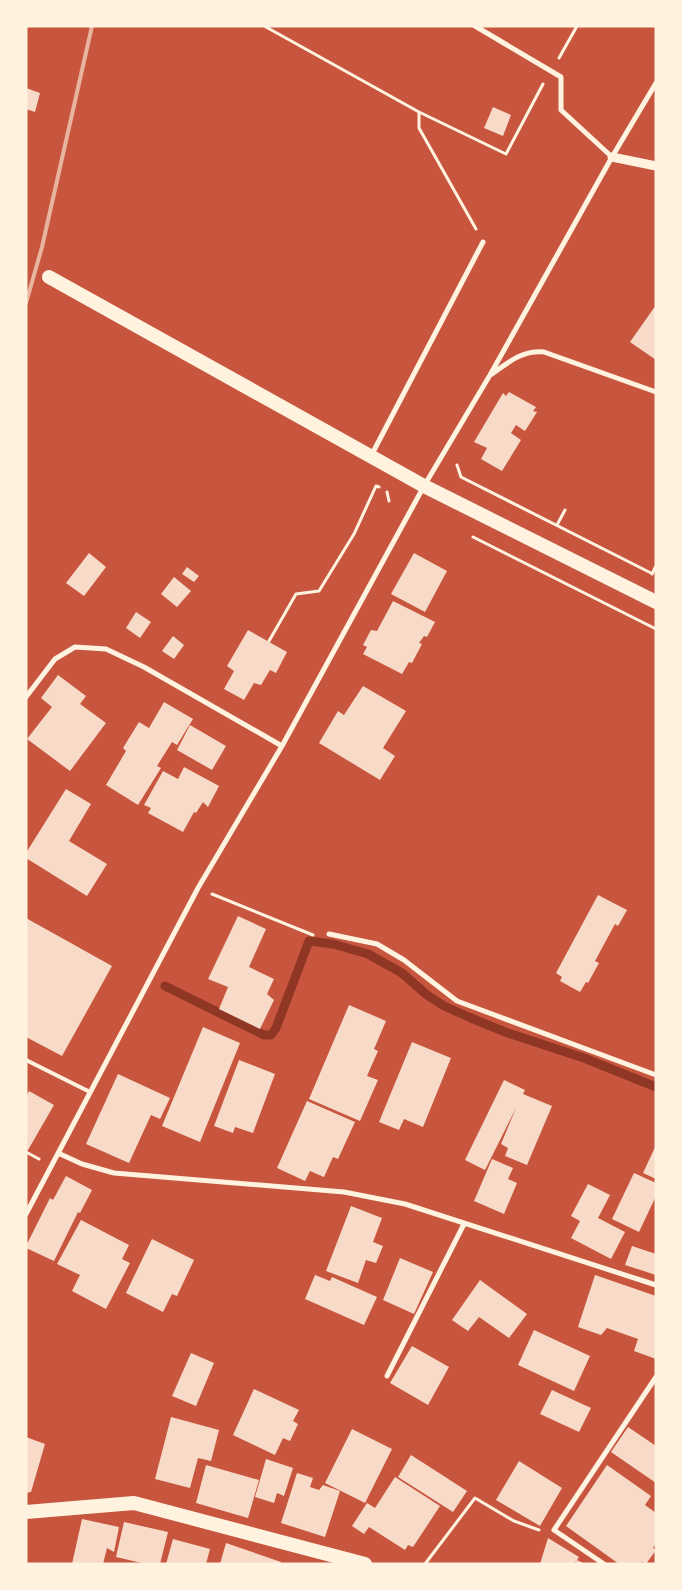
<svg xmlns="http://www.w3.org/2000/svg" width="682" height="1590" font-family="Lato,sans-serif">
	<rect width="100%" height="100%" fill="#c8553d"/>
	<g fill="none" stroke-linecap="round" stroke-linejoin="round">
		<path stroke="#8f3625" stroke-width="9" d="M165,986L264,1035H271L276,1028L309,941L333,944L368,954L402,973L427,995L444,1006L471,1018L505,1032L584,1058L656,1087"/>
	</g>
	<path fill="#f7dbc8" d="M26,88L40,93L35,112L26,109Z
		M493,107L511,115L503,136L484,128Z
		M656,305V360L630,342Z
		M509,392L536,407L533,411L537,412L525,431L516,425L511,433L521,440L502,471L481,459L487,448L474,442L503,393L506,396Z
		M89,553L106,567L84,596L66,583Z
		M414,553L447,571L425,612L391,594Z
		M187,567L199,576L194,582L182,574Z
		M174,577L191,591L177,607L161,594Z
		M393,601L435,622L427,637L424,636L419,643L422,644L412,663L409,662L402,674L363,654L367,647L363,645L371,630L377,631Z
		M136,612L151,622L140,638L126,628Z
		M248,630L287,652L276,673L270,670L261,685L254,683L244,700L224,689L234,671L227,666Z
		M173,636L184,645L174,659L162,651Z
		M58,675L86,696L80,704L106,723L70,771L27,739L52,707L41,698Z
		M363,686L406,711L383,748L395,756L380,780L319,743L338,711L344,715Z
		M164,702L193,719L177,745L172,742L157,766L161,768L138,805L106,785L126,751L123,748L139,722L149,728Z
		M190,725L226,746L212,770L177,750Z
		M184,767L219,786L208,807L203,802L196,813L194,812L183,832L148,813L151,808L144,805L163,771L178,779Z
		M66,789L91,804L69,841L107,864L87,896L26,858V853Z
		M598,895L627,910L618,926L615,924L595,961L599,963L588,983L586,982L580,992L560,981L562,977L556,973Z
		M238,916L266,929L249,967L274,979L267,994L274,1000L260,1029L219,1009L228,987L208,979Z
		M26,918L112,966L62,1056L26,1037Z
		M349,1005L386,1021L374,1049L378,1051L367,1076L378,1080L360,1121L309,1099Z
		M203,1027L240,1043L200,1142L162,1126Z
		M412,1042L451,1058L423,1127L404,1119L399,1130L379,1122Z
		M239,1060L275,1074L253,1133L235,1127L233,1133L214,1126Z
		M118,1074L170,1098L160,1119L151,1115L129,1163L86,1144Z
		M504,1080L525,1090L523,1094L552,1106L527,1165L505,1156L508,1148L501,1144L516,1108L485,1170L465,1160Z
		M29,1091L54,1105L28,1150L26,1149V1097Z
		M307,1101L355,1122L338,1159L333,1157L324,1177L310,1171L305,1181L277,1168Z
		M656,1145V1179L643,1173Z
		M492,1159L513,1168L508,1179L517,1183L504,1214L474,1201Z
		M634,1173L656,1183V1196L639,1232L612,1219Z
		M66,1176L92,1190L80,1213L78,1212L54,1261L26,1248V1246L50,1198L53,1200Z
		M588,1184L610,1195L598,1218L625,1232L611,1259L571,1238L580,1221L571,1216Z
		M351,1206L382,1218L373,1242L383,1246L376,1263L366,1260L358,1283L326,1271Z
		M81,1220L129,1245L122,1259L130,1263L106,1309L72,1291L80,1275L57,1264Z
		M152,1239L194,1260L177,1296L172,1294L163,1312L126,1293Z
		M632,1246L656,1254V1275L625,1265Z
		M400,1258L433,1272L414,1314L383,1300Z
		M315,1275L330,1281L332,1277L377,1297L364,1325L305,1299Z
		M595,1275L656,1296V1359L634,1351L638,1339L607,1328L601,1335L578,1327Z
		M480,1280L527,1314L509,1338L479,1317L468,1331L452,1320Z
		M534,1330L590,1356L574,1391L518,1365Z
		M412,1346L449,1367L428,1405L390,1383Z
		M191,1353L214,1363L196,1406L172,1396Z
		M254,1389L299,1410L293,1421L298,1424L290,1441L283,1438L275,1455L233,1435Z
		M552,1390L591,1408L579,1432L540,1414Z
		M171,1417L219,1430L211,1461L198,1458L190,1488L155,1479Z
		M628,1427L656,1446V1483L611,1452Z
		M352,1429L392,1449L365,1503L325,1483Z
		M26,1437L45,1444L31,1492L26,1493Z
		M411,1455L467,1491L453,1512L398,1477Z
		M266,1459L293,1468L284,1496L277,1493L274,1503L255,1497Z
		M519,1461L562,1488L540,1526L496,1500Z
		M206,1465L259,1480L248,1518L196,1503Z
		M607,1465L651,1496L645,1505L656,1513V1542L653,1548L656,1550L646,1564L642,1562L640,1564H619L566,1526Z
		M297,1473L313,1478L310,1487L319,1490L323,1485L340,1491L325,1537L281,1523Z
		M395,1477L440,1506L413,1547L408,1545L405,1550L369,1527L364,1534L352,1526L367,1503L375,1508Z
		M82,1519L119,1527L114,1552L107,1548L103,1564H72Z
		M124,1522L168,1532L160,1564H146L116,1557Z
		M548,1538L579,1557L577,1560L585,1564H575L577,1560L574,1564H540Z
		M173,1539L210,1549L206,1564H166Z
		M226,1543L281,1562L280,1564H220Z"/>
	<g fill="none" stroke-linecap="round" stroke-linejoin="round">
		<path stroke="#fff3e0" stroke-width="3" d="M266,27L419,112
			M559,58L577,26
			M476,229L419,128V112L506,154L543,84
			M457,465L461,477L651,573
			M387,492L389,501
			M557,525L565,510
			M473,537L656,629
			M652,574L656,566
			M269,641L296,594L319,591L354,534L376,486L379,487
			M212,894L313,935
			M26,1152L39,1159
			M425,1564L475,1498L514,1521L539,1530"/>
		<path stroke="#fff3e0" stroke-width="4" d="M26,1060L90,1092"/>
		<path stroke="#fff3e0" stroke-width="5" d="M475,26L561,77V110L612,157
			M492,374C509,362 522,350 544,352L656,392
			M371,456L483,242
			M26,697L55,659L75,647L106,649L144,667L282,746
			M329,934L377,944L404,960L457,1001L656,1075
			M58,1153L82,1164L114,1173L344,1192L405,1204L656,1285
			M26,1214L198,888L282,746L424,486L490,375L612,157L656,83
			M387,1376L464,1224
			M604,1564L554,1530L656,1377"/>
		<path stroke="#fff3e0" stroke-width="9" d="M612,157L656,166"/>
		<path stroke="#fff3e0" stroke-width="14" d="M49,277L424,486L656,602
			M26,1512L134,1503L365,1564"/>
		<path stroke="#e9b49f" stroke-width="4" d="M26,303L42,247L92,26"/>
	</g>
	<rect width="682" height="1590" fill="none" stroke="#fff3e0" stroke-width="55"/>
</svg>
